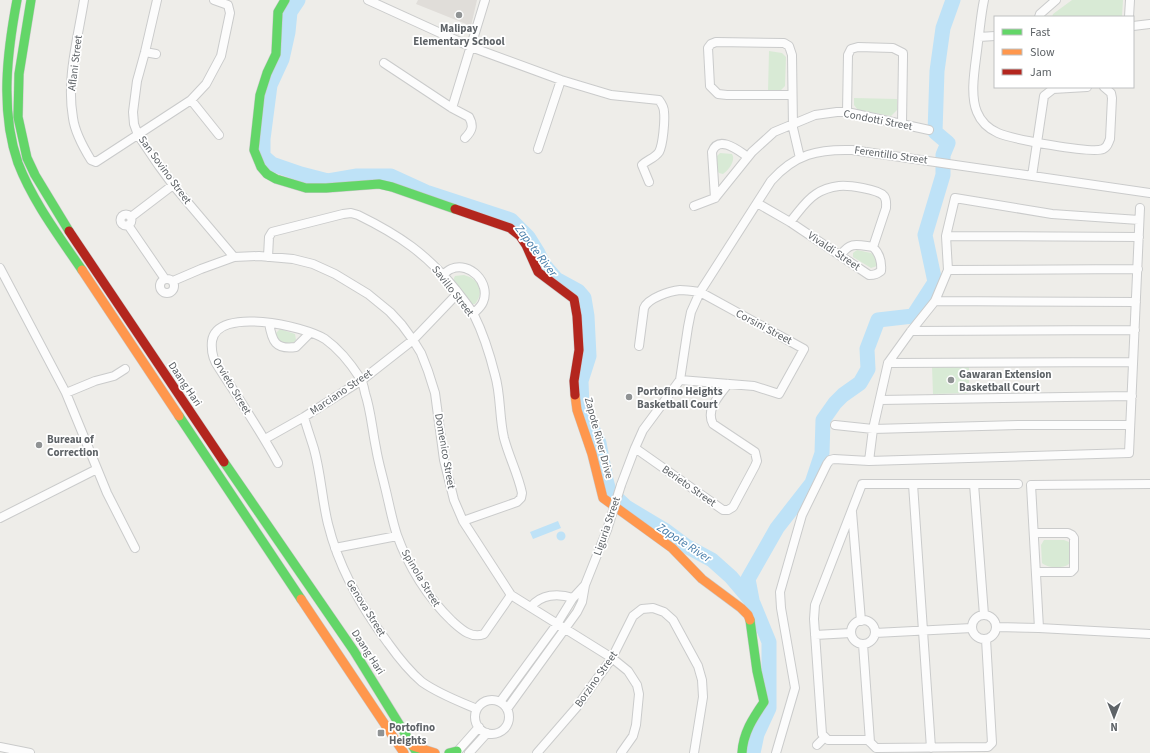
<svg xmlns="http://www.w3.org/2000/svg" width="1150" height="753" font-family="'Source Sans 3',sans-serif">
	<rect width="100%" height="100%" fill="#eeede9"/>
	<path fill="#e0ddd9" d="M418,0H477L471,26L416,4Z"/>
	<path fill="#d8ead5" d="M1072,0H1123L1122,16L1121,17H1052L1053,14Z
		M769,51L782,53L786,57L785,86L780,91H768Z
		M854,98L897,99V110L891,116L858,110L854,105Z
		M720,153L732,154C736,160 729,170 723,174L719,173L717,170V156Z
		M857,250L871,253L877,258V266L871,268L853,257V253Z
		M464,275C479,279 485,291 475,304H471L454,281V278L455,276Z
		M280,329L295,334L296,340L293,343H282L278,340L276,333Z
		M932,366H969V393L933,394Z
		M1044,540H1064L1069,542V564C1063,569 1047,568 1042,563L1041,545Z"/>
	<path fill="#bee2f7" d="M558,521L561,528L533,539L530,532Z
		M556.5 536a4.5 4.5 0 1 1 9 0a4.5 4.5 0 1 1-9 0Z"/>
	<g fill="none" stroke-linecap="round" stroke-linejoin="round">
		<path stroke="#bee2f7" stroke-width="15" d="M298,0L290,12L288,32L282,59L270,85L263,139V156L272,164L301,174L328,181L357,176H391L426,192L511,220L528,237L538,253L543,264L556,279L578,291L584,298L587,316L589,356L581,381L582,407L599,443L606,480L609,491L626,507L666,531L686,546L712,560L731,577L753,603L769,642V708L757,734L753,753
			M752,600L748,579L777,528L812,483L822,453L823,420L835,403L843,395L860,383L868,369L867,349L878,320L913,316L935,282L925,235L943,175V155L948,143L935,132L937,71L943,28L953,0"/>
		<defs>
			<path id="street" d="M84,0C78,38 66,79 73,118C75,133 83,147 91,160L96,162L191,100L206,84L221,56L230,13L228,5L214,0
				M157,0L145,52L137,81L133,112L134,124L138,135L159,166L173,185L234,257
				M368,0L471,47L561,80L611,95L659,100C662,104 664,107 664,112C665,120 663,145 659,152C655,158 647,160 642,165L649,182
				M984,0C981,14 980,28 978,42C976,63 969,93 977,112C981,122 989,129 998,133C1012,139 1092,154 1103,149C1108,147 1108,143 1110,139L1112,98L1111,93L1104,87
				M1039,17L1040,14L1056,0
				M1129,17L1130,0
				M1133,26L1150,24
				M979,37L995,36
				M145,52L156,54
				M384,63L452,108L469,117C474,126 472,131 465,138
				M792,95H727L718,94L710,86L708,48L711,44L716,42L784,43L789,46L792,55L793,128L800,158
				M191,100L219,135
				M452,108L485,0
				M847,112L848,55L851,49L858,47L893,48L903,53V57L902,124
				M538,149L561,80
				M1032,176L1044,96L1053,89L1087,87
				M715,198L712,152C719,134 739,151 748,157
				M757,203L790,222L869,275C875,275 877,274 881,271C882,261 880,254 873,247
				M694,206L715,198L752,152L774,132L815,115L837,112H847L929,130
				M120.5 220a5.5 5.5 0 1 1 11 0a5.5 5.5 0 1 1-11 0Z
				M131,217L173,185
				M790,222C798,213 805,201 816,194C822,190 831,187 839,186C848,185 878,189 884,196C887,200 886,204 886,208L873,247
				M128,225L165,279
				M946,236L1139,237
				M841,255C850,241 858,245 873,247
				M268,257L269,237L272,232L343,214L351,213L358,215C399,235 427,254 456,290C462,298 469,306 474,315C483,333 490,355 495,375C501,395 499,417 504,438C509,457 518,474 522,493L521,498L517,502L463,521
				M0,268L66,393L107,493L135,548
				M948,270L1138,269
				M443,274C446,273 448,270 451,269C470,261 491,283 483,302C481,307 477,310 473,314
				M160 286a7 7 0 1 1 14 0a7 7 0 1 1-14 0Z
				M173,281L201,269L234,257L259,256L293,259L313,264L335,274L368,294L390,312L402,325L413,340L421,353L428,371L435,393L444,460L454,500L463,521L511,595L612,658L628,671L637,685L639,694L636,725L633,736L621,753
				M935,301L1136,302
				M269,323C272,341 275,350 296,347L310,333
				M911,331L1135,330
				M639,346L644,308C648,298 670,291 680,290C687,290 693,291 700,292L804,349L779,394L754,386L680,380
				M888,363L1133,362
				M66,393L95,381L114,376L125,369
				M880,400L1132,396
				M304,417C307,428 311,439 314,449C321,474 322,500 328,524C339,569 361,607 388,643C398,657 409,671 422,682C439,694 458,701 477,709
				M835,425L873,429L1020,425H1130
				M265,439L304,417L362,380L413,340L458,293
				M635,448L723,510H728L733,507L755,466L757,461L755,452L713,424C705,409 720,395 728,384
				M869,461L873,429L888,363L911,331L935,301L948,270L946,236L955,198L1052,214L1139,220
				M278,463C260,430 239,399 219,368C213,360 211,351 212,341C217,306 304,326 325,339C339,349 351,364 360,378C363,382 364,388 365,393C371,411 372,429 376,448C378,461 382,474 385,487C389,503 392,520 397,535C408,566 428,598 452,621C461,629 471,639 484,634L511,595
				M913,484L931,748
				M974,484L984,615
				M621,485L635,448L643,430L680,380L688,327L691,312L700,292L771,181C795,154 818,149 852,150L1150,193
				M852,512L861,621
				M0,518L97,469
				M1034,533H1068L1072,535L1074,538V569L1071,572H1036
				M335,548L397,536
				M531,607C541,594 558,593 573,598
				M972 627a12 12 0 1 1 24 0a12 12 0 1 1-24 0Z
				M851 632a12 12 0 1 1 24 0a12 12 0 1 1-24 0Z
				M996,627L1039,628L1150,634
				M1039,628L1031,485L1150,484
				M875,633L972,628
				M815,635L851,633
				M986,639L992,743L988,747L876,748L868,740H828L822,734L814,619L815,605L862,484H1018
				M863,644L870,742
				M475 717a17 17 0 1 1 34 0a17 17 0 1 1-34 0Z
				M500,702L557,624L573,598L585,585
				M507,709L577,612L582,602L585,585L607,530
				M817,745L825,737
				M0,747L30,753
				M456,753L479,727
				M469,753L487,733
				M537,753L576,708L612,658L633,616L642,609L653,608L664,612L673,620L698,666L702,680L703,697L694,753
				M776,753L795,688L781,608L780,592L802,515L827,464L830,460L834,459L869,461L1129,453L1140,208"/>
			<path id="fast" d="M17,0C7,53 0,111 18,163C33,202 59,236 82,270
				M31,0L19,74L18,117L27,158L35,175L69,231
				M285,0L278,12L276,54L267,73L260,95L254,150L261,167L267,174L276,179L306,188H326L379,184L392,187L455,209
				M179,416L301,599
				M224,462L354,651L417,753
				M449,753L457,751
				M742,753C743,733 753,718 764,702L757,671L750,620"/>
			<path id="slow" d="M82,270L179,416
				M575,395L577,410L592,454L603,498L672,548L702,579L741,608L748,615L750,620
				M301,599L404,753
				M413,746L435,753"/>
			<path id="jam" d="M455,209L510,228L520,236L526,245L538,272L574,299L577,316L579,350L574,381L575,395
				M69,231L224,462"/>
		</defs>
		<use href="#street" stroke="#cacbcb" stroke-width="10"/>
		<use href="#fast" stroke="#c9c9ca" stroke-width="10"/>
		<use href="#slow" stroke="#c9c9ca" stroke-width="10"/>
		<use href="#jam" stroke="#c9c9ca" stroke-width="10"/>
		<use href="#street" stroke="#fcfcfc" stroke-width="8"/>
		<use href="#fast" stroke="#63d668" stroke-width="9"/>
		<use href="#slow" stroke="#ff974d" stroke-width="9"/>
		<use href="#jam" stroke="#b3261e" stroke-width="9"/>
		<defs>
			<path id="street-bridge" d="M607,530L621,485"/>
		</defs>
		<use href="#street-bridge" stroke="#cacbcb" stroke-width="10" stroke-linecap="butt"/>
		<use href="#street-bridge" stroke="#fcfcfc" stroke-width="8"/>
	</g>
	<g fill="#909394" stroke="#fff" stroke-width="1.5">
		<circle cx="459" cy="15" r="4"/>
		<circle cx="951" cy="380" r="4"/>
		<circle cx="629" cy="397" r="4"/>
		<circle cx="39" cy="445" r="4"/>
		<rect x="377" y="729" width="8" height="8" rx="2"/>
	</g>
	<g text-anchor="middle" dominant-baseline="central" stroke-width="3.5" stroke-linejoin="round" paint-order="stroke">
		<g font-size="11" font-weight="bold" fill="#5e6367" stroke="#fff" text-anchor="start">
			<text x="459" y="28" text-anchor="middle">Malipay<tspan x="459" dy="13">Elementary School</tspan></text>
			<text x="959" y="374">Gawaran Extension<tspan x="959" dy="13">Basketball Court</tspan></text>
			<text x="637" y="391">Portofino Heights<tspan x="637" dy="13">Basketball Court</tspan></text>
			<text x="47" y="439">Bureau of<tspan x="47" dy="13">Correction</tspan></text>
			<text x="389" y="727">Portofino<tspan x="389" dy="13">Heights</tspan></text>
		</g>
		<g font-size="11" fill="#5e6367" stroke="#fff">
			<text transform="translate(75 63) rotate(-83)">Aflani Street</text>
			<text transform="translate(878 120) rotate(11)">Condotti Street</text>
			<text transform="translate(891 155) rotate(8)">Ferentillo Street</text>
			<text transform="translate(165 170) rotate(54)">San Sovino Street</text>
			<text transform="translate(834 251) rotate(34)">Vivaldi Street</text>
			<text transform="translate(453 291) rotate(52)">Savillo Street</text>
			<text transform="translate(764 327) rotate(28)">Corsini Street</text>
			<text transform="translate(185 384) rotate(56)">Daang Hari</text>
			<text transform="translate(232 386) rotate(59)">Orvieto Street</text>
			<text transform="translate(341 392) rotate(-34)">Marciano Street</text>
			<text transform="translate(599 438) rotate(75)">Zapote River Drive</text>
			<text transform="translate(445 451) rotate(80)">Domenico Street</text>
			<text transform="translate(689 486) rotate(35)">Berieto Street</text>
			<text transform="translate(607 526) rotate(-71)">Liguria Street</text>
			<text transform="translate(421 578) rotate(59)">Spinola Street</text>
			<text transform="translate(366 608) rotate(58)">Genova Street</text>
			<text transform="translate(368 652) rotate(57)">Daang Hari</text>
			<text transform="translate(596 679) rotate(-55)">Borzino Street</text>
		</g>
		<g font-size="12" font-style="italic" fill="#4279a7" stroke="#fff">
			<text transform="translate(536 251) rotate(53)">Zapote River</text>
			<text transform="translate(684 543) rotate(33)">Zapote River</text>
		</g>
	</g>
	<rect x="994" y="16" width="140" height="72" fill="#ffffff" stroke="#bfc1c2"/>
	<rect x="1002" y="29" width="20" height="6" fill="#63d668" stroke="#bfc1c2"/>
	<text x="1030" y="36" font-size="12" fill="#5e6367">Fast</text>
	<rect x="1002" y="49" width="20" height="6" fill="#ff974d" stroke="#bfc1c2"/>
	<text x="1030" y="56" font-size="12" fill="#5e6367">Slow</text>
	<rect x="1002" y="69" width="20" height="6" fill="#b3261e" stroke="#bfc1c2"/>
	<text x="1030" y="76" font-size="12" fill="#5e6367">Jam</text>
	<g transform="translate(1114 717) rotate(180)" stroke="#ffffff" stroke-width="3" paint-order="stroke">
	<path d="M0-3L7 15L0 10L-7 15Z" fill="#5e6367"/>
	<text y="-6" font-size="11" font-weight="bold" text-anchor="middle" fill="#5e6367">N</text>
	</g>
</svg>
